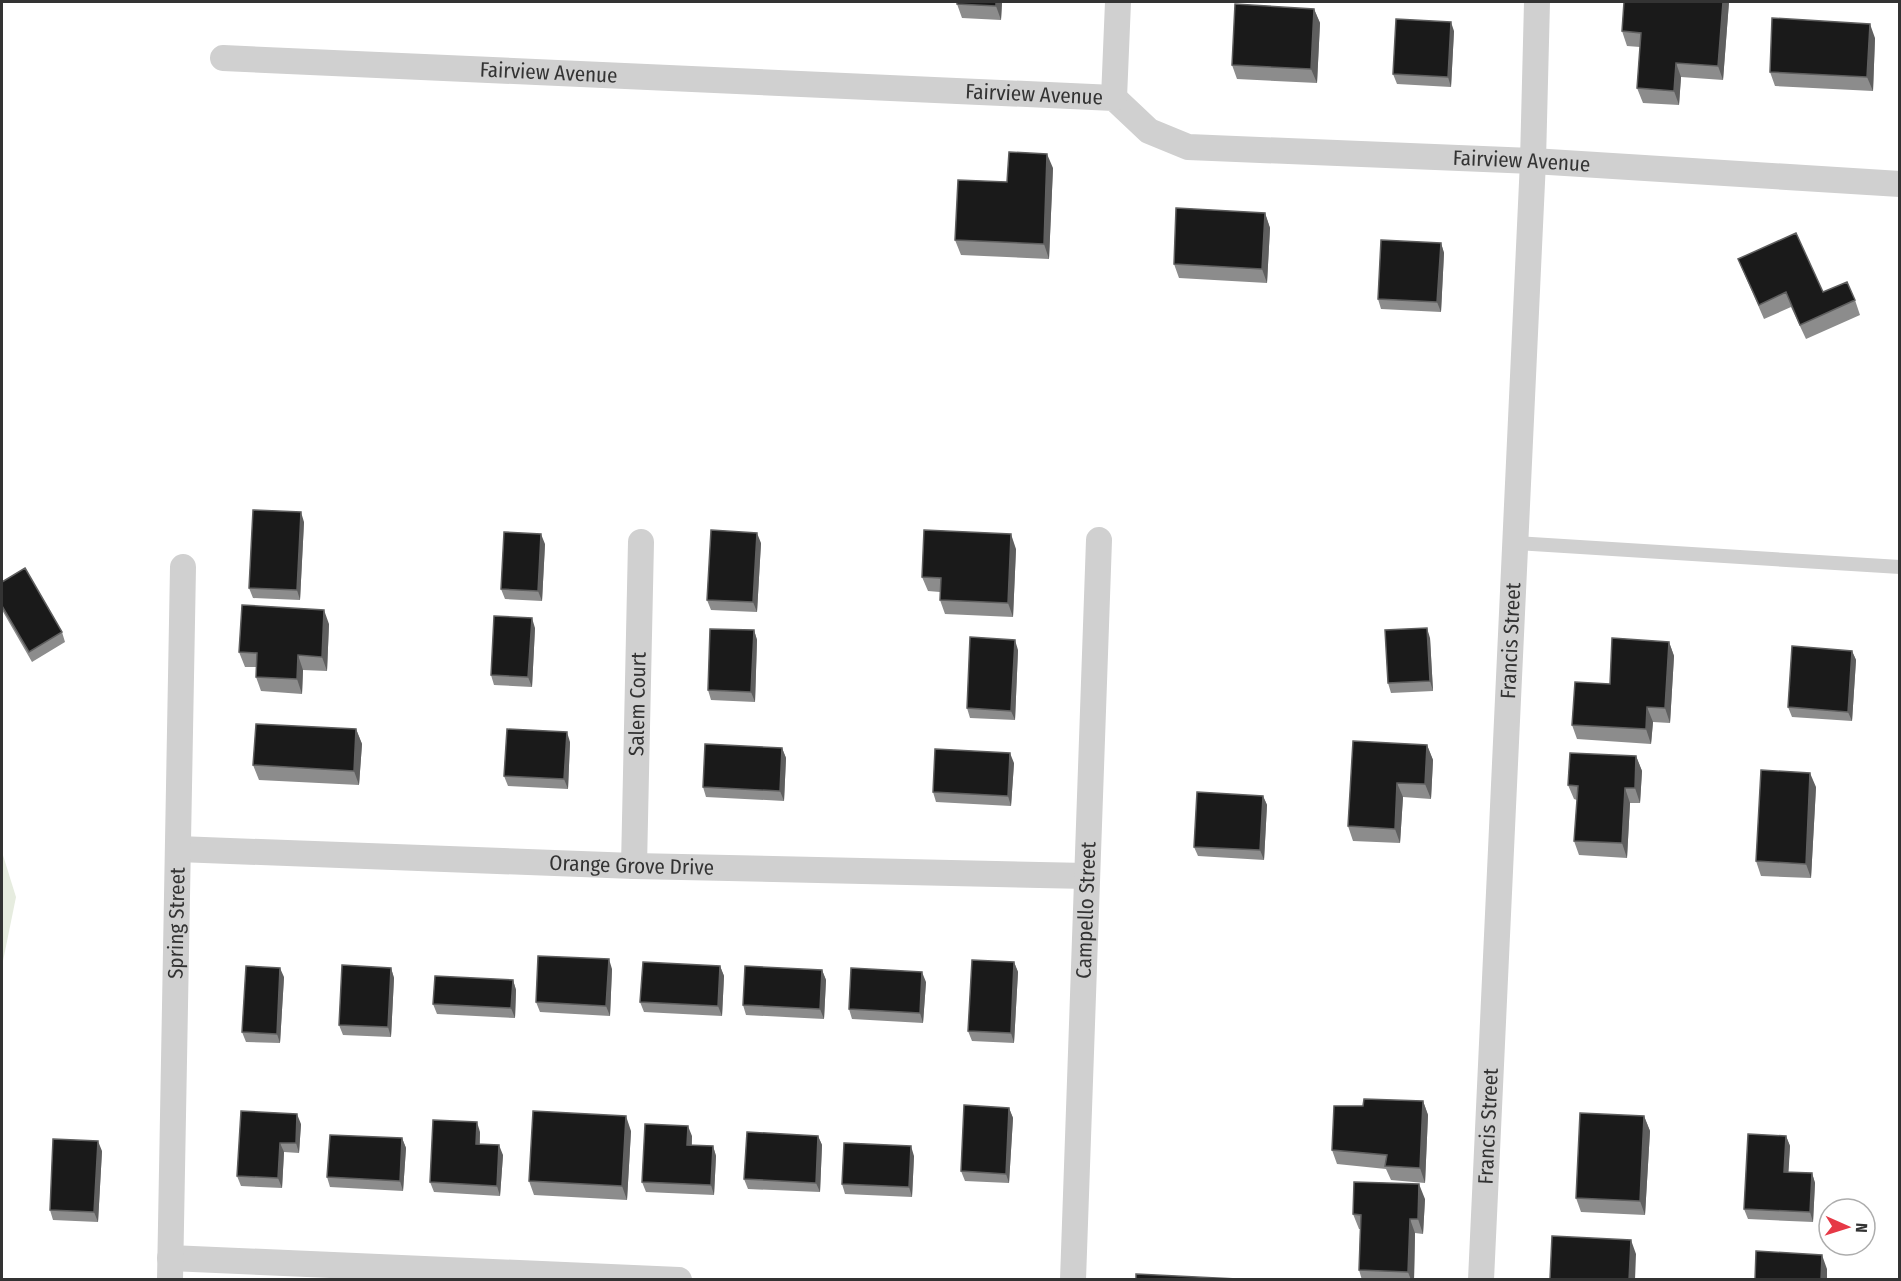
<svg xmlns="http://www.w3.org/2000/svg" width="1901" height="1281" font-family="'Fira Sans Condensed',sans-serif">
	<rect width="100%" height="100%" fill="#fff"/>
	<path fill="#e6ecdf" d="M2,852L16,897L2,966Z"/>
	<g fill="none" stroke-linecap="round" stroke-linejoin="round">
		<path stroke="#d0d0d0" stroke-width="14" d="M1515,543L1900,567"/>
		<g stroke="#d0d0d0" stroke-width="26">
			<path id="s1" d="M223,58L1114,98L1149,131L1188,147L1533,161L1900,184"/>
			<path d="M1114,98L1118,2"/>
			<path id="s2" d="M178,849L634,866L1087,876"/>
			<path id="s3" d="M634,866L641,542"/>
			<path d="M170,1258L679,1280"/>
			<path id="s4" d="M170,1280L183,567"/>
			<path id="s5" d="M1073,1280L1099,540"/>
			<path id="s6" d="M1481,1280L1533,161L1537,2"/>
		</g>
	</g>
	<path fill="#8c8c8c" d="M884,2H922V3Z
		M957,2H1002L1001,20L962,18L957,4Z
		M1624,2H1729L1723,80L1681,77L1679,105L1643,103L1637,88L1640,47L1627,46L1622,31Z
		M1314,9L1320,23L1317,83L1237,79L1232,65Z
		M1454,31L1451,87L1397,84L1393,74Z
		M1875,38L1873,91L1775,86L1770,72Z
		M1053,168L1049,259L961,255L955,240L1007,182Z
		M1265,213L1270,228L1267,283L1179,278L1174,264Z
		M1441,243L1444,253L1441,312L1381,309L1378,299Z
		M1738,259L1823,292L1855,300L1860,315L1806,339L1791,307L1764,319L1744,273Z
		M304,522L300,600L253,598L249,588Z
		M761,543L757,612L711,610L707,600Z
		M545,544L542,601L505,599L501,589Z
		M1016,549L1013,617L945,614L940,600V592L928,591L922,577Z
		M2,582L62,632L65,642L32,662L2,610Z
		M329,624L327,671L303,670L302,694L261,691L256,677V667H245L239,652Z
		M535,628L532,687L494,685L491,675Z
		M754,630L757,640L755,702L711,700L708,690Z
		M1430,638L1433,691L1391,693L1388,683Z
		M1669,642L1674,656L1670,723L1653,722L1651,744L1577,739L1572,725L1610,684Z
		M1018,650L1015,720L970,718L967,708Z
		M1852,651L1856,660L1852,721L1792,717L1788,707Z
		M356,729L362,744L359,785L259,780L253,765Z
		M570,742L568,789L508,786L504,776Z
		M1427,745L1433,760L1431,799L1403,797L1400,843L1353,841L1348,826Z
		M782,748L786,758L784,801L706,797L703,787Z
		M1636,756L1642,771L1640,803H1630L1627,858L1579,855L1574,841L1577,800L1574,799L1568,785Z
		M1014,763L1011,806L936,802L933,792Z
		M1816,787L1811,878L1761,876L1756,861Z
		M1263,796L1267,805L1264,860L1198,856L1194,847Z
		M1014,962L1018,972L1014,1043L972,1041L968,1031Z
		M720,966L724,976L722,1016L644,1012L640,1002Z
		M391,968L394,978L391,1037L343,1035L339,1025Z
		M612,969L610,1016L540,1012L536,1002Z
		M822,970L826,980L824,1019L746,1015L743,1005Z
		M284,977L280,1043L246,1042L242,1032Z
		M513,980L516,990L515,1018L437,1014L433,1004Z
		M926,982L923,1023L852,1019L849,1009Z
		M1423,1101L1428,1115L1425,1183L1391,1180L1386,1169L1337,1164L1332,1150L1363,1106Z
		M1009,1108L1013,1118L1009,1183L965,1181L961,1171Z
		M1644,1116L1650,1131L1645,1215L1581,1212L1576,1198Z
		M301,1124L299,1153L284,1152L282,1188L241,1186L237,1176Z
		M631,1131L627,1200L534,1195L529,1181Z
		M480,1132V1144L503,1155L500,1196L434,1192L430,1182Z
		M692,1136V1145L713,1146L716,1156L714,1195L646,1192L642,1182Z
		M818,1136L822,1145L820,1192L748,1189L744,1179Z
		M1786,1136L1790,1146L1788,1172L1812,1173L1815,1183L1813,1222L1748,1219L1744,1209Z
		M402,1138L406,1148L403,1191L330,1187L327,1177Z
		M102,1151L98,1222L53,1220L50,1210Z
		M914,1156L912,1197L845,1194L842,1184Z
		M1425,1199L1423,1234L1415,1233L1414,1280H1362L1359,1270L1360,1229H1359L1353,1214Z"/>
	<path fill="#5f5f5f" d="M996,2H1002L1001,20L996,6Z
		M1723,2H1729L1723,80L1718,66Z
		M1314,9L1320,23L1317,83L1311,69Z
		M1451,22L1454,31L1451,87L1448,77Z
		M1870,24L1875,38L1873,91L1867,77Z
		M1676,63L1681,77L1679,105L1674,91Z
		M1047,154L1053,168L1049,259L1044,244Z
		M1265,213L1270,228L1267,283L1262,269Z
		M1441,243L1444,253L1441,312L1437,302Z
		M301,512L304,522L300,600L297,590Z
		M757,533L761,543L757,612L753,602Z
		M541,534L545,544L542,601L538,591Z
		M1011,534L1016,549L1013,617L1008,603Z
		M324,610L329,624L327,671L322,657Z
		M532,618L535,628L532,687L528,677Z
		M1427,628L1430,638L1433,691L1430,681Z
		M754,630L757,640L755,702L751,692Z
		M1015,640L1018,650L1015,720L1011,711Z
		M1669,642L1674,656L1670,723L1665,708Z
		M1852,651L1856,660L1852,721L1848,712Z
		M298,655L303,670L302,694L297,679Z
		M1647,707L1653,722L1651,744L1646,729Z
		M356,729L362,744L359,785L354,771Z
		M567,732L570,742L568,789L564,779Z
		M1427,745L1433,760L1431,799L1425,784Z
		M782,748L786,758L784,801L780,791Z
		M1010,753L1014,763L1011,806L1008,796Z
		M1636,756L1642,771L1640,803L1635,788Z
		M1810,773L1816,787L1811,878L1806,864Z
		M1397,783L1403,797L1400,843L1395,829Z
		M1625,788L1630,803L1627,858L1622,843Z
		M1263,796L1267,805L1264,860L1260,850Z
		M609,959L612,969L610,1016L606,1006Z
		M1014,962L1018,972L1014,1043L1011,1033Z
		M720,966L724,976L722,1016L718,1006Z
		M280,968L284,977L280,1043L277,1034Z
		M391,968L394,978L391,1037L388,1027Z
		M822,970L826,980L824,1019L820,1009Z
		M922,972L926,982L923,1023L920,1013Z
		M513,980L516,990L515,1018L511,1008Z
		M1423,1101L1428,1115L1425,1183L1420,1168Z
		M1009,1108L1013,1118L1009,1183L1006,1174Z
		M297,1114L301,1124L299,1153L296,1143Z
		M626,1116L631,1131L627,1200L622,1186Z
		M1644,1116L1650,1131L1645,1215L1640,1201Z
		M477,1122L480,1132L479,1153L476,1144Z
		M688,1126L692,1136L691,1155L687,1145Z
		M818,1136L822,1145L820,1192L816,1183Z
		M1786,1136L1790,1146L1788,1181L1784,1172Z
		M402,1138L406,1148L403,1191L400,1181Z
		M98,1141L102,1151L98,1222L94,1212Z
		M280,1143L284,1152L282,1188L278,1178Z
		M499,1145L503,1155L500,1196L497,1186Z
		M713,1146L716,1156L714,1195L711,1185Z
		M911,1146L914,1156L912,1197L909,1187Z
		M1812,1173L1815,1183L1813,1222L1810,1212Z
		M1419,1184L1425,1199L1423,1234L1418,1219Z
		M1410,1219L1415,1233L1414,1280H1411L1408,1272Z
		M1631,1240L1636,1254L1635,1280H1629Z
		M1822,1255L1827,1269V1280H1821Z"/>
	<path fill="#1a1a1a" stroke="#5f5f5f" stroke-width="1.5" d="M957,2H996V6L957,4Z
		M1624,2H1723L1718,66L1676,63L1674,91L1637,88L1641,33L1622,31Z
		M1235,4L1314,9L1311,69L1232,65Z
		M1772,18L1870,24L1867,77L1770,72Z
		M1396,19L1451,22L1448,77L1393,74Z
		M1009,152L1047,154L1044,244L955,240L958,180L1007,182Z
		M1176,208L1265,213L1262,269L1174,264Z
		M1796,233L1823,292L1847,282L1855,300L1800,325L1786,292L1759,305L1738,259Z
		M1381,240L1441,243L1437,302L1378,299Z
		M253,510L301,512L297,590L249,588Z
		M711,530L757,533L753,602L707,600Z
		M924,530L1011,534L1008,603L940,600L941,578L922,577Z
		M504,532L541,534L538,591L501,589Z
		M25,568L62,632L29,652L2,606V582Z
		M242,605L324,610L322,657L298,655L297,679L256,677L257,653L239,652Z
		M494,616L532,618L528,677L491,675Z
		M1427,628L1430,681L1388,683L1385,630Z
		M710,629L754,630L751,692L708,690Z
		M970,637L1015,640L1011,711L967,708Z
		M1612,638L1669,642L1665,708L1647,707L1646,729L1572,725L1575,682L1610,684Z
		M1792,646L1852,651L1848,712L1788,707Z
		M256,724L356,729L354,771L253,765Z
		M507,729L567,732L564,779L504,776Z
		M1353,741L1427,745L1425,784L1397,783L1395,829L1348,826Z
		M705,744L782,748L780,791L703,787Z
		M935,749L1010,753L1008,796L933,792Z
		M1570,753L1636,756L1635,788H1625L1622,843L1574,841L1578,786L1568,785Z
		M1761,770L1810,773L1806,864L1756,861Z
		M1197,792L1263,796L1260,850L1194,847Z
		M538,956L609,959L606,1006L536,1002Z
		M972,960L1014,962L1011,1033L968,1031Z
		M643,962L720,966L718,1006L640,1002Z
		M342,965L391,968L388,1027L339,1025Z
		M246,966L280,968L277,1034L242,1032Z
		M745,966L822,970L820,1009L743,1005Z
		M851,968L922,972L920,1013L849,1009Z
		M435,976L513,980L511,1008L433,1004Z
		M1364,1099L1423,1101L1420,1168L1385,1166L1387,1155L1332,1150L1334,1106H1363Z
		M964,1105L1009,1108L1006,1174L961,1171Z
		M241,1111L297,1114L296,1143H280L278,1178L237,1176Z
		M533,1111L626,1116L622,1186L529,1181Z
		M1580,1113L1644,1116L1640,1201L1576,1198Z
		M433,1120L477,1122L476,1144L499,1145L497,1186L430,1182Z
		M645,1124L688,1126L687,1145L713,1146L711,1185L642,1182Z
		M747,1132L818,1136L816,1183L744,1179Z
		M1748,1134L1786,1136L1784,1172L1812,1173L1810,1212L1744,1209Z
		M330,1135L402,1138L400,1181L327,1177Z
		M53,1139L98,1141L94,1212L50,1210Z
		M844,1143L911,1146L909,1187L842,1184Z
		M1354,1182L1419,1184L1418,1219H1410L1408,1272L1359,1270L1361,1215L1353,1214Z
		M1552,1236L1631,1240L1629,1280L1550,1279Z
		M1756,1251L1822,1255L1821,1280H1755Z
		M1136,1274L1237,1279V1280H1136Z"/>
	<g text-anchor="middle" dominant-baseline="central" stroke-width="6" stroke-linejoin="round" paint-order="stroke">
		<g font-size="21" fill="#333" stroke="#fff">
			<text stroke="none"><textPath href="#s1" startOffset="326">Fairview Avenue</textPath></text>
			<text stroke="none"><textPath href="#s1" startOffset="812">Fairview Avenue</textPath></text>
			<text stroke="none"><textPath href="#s1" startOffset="1316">Fairview Avenue</textPath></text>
			<text stroke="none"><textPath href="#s6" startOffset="640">Francis Street</textPath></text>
			<text stroke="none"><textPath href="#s3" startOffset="162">Salem Court</textPath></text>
			<text stroke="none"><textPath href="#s2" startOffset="454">Orange Grove Drive</textPath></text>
			<text stroke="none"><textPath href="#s5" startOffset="370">Campello Street</textPath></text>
			<text stroke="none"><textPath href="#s4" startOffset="357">Spring Street</textPath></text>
			<text stroke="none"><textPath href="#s6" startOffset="154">Francis Street</textPath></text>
		</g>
	</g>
	<rect width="1901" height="1281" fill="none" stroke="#333333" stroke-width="6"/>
	<g transform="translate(1847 1227) rotate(93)"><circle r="28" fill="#ffffff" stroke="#adadad" stroke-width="1.5"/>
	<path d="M0-4.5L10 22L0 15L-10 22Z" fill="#e63946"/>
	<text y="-9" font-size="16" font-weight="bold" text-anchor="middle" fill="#333333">N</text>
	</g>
</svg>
